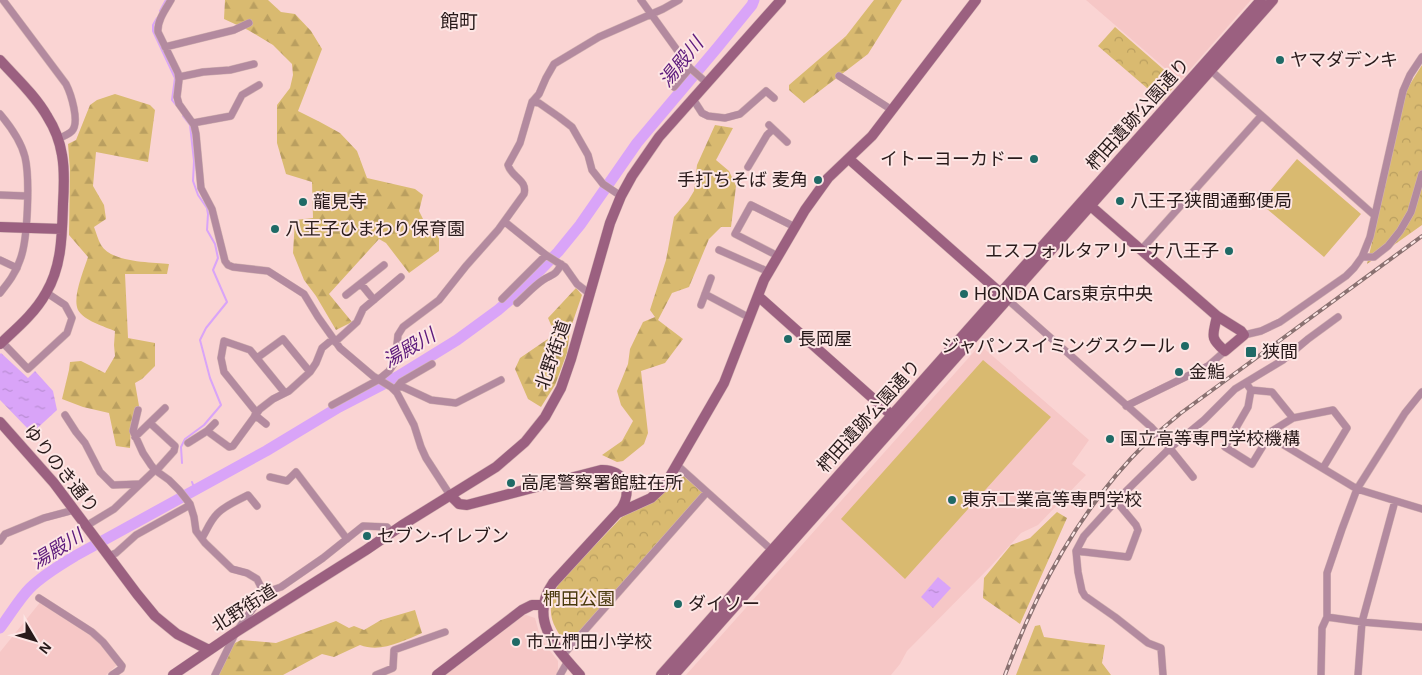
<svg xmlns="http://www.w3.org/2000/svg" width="1422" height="675" font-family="Helvetica,'Noto Sans JP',sans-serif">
	<defs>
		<pattern id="forest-firs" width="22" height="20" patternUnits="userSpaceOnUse" patternTransform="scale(1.25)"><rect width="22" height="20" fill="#d9ba70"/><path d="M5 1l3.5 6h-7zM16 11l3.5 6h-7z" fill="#ba9f60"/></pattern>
		<pattern id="park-crowns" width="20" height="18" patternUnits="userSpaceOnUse" patternTransform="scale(1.25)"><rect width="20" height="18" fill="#d9ba70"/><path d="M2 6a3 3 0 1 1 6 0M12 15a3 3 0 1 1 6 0" fill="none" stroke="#ba9f60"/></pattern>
		<pattern id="water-ripples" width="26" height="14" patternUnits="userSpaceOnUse" patternTransform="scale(1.25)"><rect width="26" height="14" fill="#d9a4f8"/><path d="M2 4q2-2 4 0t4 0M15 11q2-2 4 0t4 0" fill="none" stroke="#ba8dd4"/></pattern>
	</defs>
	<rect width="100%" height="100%" fill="#fad4d3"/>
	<path fill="#f6c7c6" d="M1086,0H1251L1180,81Z
		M980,345L1089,440L1072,464L1086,475L1038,525L1021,533L991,566L907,651L900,664L891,675H686Z
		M42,600L101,641L118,664L106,675H0V652Z
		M523,614L535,618L540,636L547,647L558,661V670L556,675H445Z"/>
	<path fill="url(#forest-firs)" d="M225,0H268L281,12L295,14L311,31L322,49L298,111L320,122L340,133L357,151L367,178L415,189L423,195L419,211L430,233L439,236V251L409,273L386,243L379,239L329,294L352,322L336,330L316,296L304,280L293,253L295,220L313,218L312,182L286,174L277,143V105L290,88L293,75L292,64L273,45L248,30L224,19Z
		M874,0H902L868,54L804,103L789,90V85L846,36Z
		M115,94L150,105L155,110L148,162L96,152L93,186L104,205L106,219L94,227C96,232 98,240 101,245C112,263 151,262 169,264L167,274H125L128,338L155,343V366L142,379L135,383L139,406L131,422L130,448L116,446L109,413L83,407L62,399L69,370L70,362L81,361L105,373L115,356L114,345L115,331C105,327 83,320 78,310C72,297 84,270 88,257L69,235L70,170L68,144L76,140L90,105L97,100Z
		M715,125L733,128L716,160L729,171L736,186L731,227H721L709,239L689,287L672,293L658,320L683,339L665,363L641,371L648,433L644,444L623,461L617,462L602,455L622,441L633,421L621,405L617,391L628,364L630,349L643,322L655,317L650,310L666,260L674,217L688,201L694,191L697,165Z
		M576,288L582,295L570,330L567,353L555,385L541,407L528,399L515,369L520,358L555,334L548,318Z
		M1057,512L1067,518L1020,624L983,598L984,578L1011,545L1030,538Z
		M415,610L422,633C403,641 381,653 360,645L334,657L322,654L283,675H214L227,647L241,640L276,643L336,621L349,628L354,626L364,630L381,620Z
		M1040,625L1044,637L1086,643L1105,645L1102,663L1111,675H1016L1035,626Z"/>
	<path fill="url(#park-crowns)" d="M1115,27L1178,82L1162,101L1098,46Z
		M1422,65V225L1367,264L1407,89Z
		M677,474H682L705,494L569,648C551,624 544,612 559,583L622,517L660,496Z"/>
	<path fill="#d9ba70" d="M1297,159L1361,214L1324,257L1260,203Z
		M983,360L1051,417L905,579L841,519Z"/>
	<path fill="url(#water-ripples)" d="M1,353L28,378L35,371L53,391L57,410L32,433L0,400V354Z
		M938,577L951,588L933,608L921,597Z"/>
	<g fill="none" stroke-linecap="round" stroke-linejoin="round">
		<path stroke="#d9a4f8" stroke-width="2" d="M160,11L166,0
			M157,18L153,25V31L175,78L172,100L176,105
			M182,463L181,447L185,439L204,425L221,405L210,378L200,340L206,328L227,302L213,270L218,258L215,244L207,230L208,214L207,208L198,195L193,181L194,161L190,125L183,116
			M192,482L195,490"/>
		<path stroke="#d9a4f8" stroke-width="11" d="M0,628C10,615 19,599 30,588C43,575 60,565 75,556L266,451L339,407L397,377L457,340L498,310L518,293L558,252L580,225L637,143L717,48L752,5L754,0"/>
		<defs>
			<path id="street" d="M3,0L66,84C71,94 80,122 72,131C68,135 62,137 57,139
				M171,0C165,10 157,21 158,32L178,73L179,80L177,97L179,104L194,125L196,134L201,188L212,209L225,261L228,265L233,267L268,271L304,294L318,317L340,348L373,376L391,387L397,393L414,425L421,447L426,458L450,495
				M641,0L690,68L707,83
				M165,47L234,30L249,23
				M1208,68L1374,215
				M839,76L892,110
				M179,77L203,72L230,70L254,64
				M674,87L690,68
				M693,99L702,113L708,116L725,118L740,114L766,91L774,98
				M532,102L539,103L559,117L572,127L588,155L592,170L603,184L621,196
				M0,114C11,127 21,141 25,157C30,178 28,240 20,260C16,273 8,283 0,293
				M193,123L231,116L242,95L259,85
				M769,125L787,142
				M748,167L767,135L773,129
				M0,195L27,196
				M505,222L546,255L565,267L577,284L590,294
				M719,250L769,272
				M1141,250L1261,116
				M778,256L735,234L751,205L795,227
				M1362,257H1374L1388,246L1400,231L1411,212L1422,174
				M0,260L17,268
				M361,284L374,300
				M705,294L750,318
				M346,295L384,265
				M502,299L546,255
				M1007,299L1151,427
				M517,303C525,296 534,286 543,280C552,274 556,276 561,264
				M701,305L711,278
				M1244,335L1261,331L1280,322L1346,276L1354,268L1362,257L1370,237L1403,91L1410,75L1422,57
				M2,342L28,369L67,333L72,318L65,305L47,293
				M335,342L357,322L363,309L401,277
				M310,372L316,363L322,348L333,339
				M1246,383L1251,390L1272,392L1293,418L1333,410L1347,428L1323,468
				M397,387L401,382L432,364
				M393,389L397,387H403L431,400L456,403L501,380
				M1251,390L1248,407L1225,447L1252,464L1272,431L1293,418
				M332,405L378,380L389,371L395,362L398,335L403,327L439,300L466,266L498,230L524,194C528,180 511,177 508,165L520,143L532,102L539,94L546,78L554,64L599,37L663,9L679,0
				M1126,406L1208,366L1225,351
				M138,410L133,431L143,453L151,465L155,470L169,480L179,490L190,504L194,517L196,531L205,543L232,569L247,573L257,579L264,593L236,632L215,675
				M257,413L224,372L221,358L224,341L250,350L285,393
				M65,415L76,432L85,443L100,472L113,485L139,484
				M255,415L266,424
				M150,423L175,446L174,451L156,471
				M207,431L229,447L233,446L260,409L273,399L289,391L310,372L283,339L257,358
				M135,437L165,408
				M1274,439L1357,489L1422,509
				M188,443L207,431L215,423
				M1168,446L1193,477
				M677,465L775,553
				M270,477L287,481L296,472L347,539
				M86,526L114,509L155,470
				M202,538C207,530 210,521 217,514C224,506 238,500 248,495L257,506
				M0,541L5,534L10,532L44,518L74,510
				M1076,551L1128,557L1138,530L1136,525L1116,501
				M109,556L116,553L136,535L190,505
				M264,593L281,587L323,558L363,526L387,527L391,532
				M39,598L92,632L103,642L122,666L121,669L112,675
				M1327,617L1362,622L1422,627
				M563,655L707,492
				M376,675L393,668L394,650L445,632
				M560,675L568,661
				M1163,675L1161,648L1148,643L1115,617L1085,596L1082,591L1078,572L1076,551L1084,536L1116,501L1170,448L1204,420L1235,389L1283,360L1308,339L1338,317
				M1321,675L1322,628L1327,617V573L1342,529L1357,489L1405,413L1422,392
				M1358,675L1362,622L1395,501"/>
			<path id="secondary" d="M0,60C16,78 35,95 47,116C54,127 60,142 62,155C65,171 64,188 63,204C62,235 62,266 46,293C35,313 17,328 0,344
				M849,159L1005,297
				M1086,202L1217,316L1241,331L1244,335L1225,351C1209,337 1213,336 1217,316
				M0,227L62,229
				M758,296L896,419
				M0,422L54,483L137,594L155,616L177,634L209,650
				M450,495L459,504L467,505L601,470C625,469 633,491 621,509L553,583C528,619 556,648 580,675
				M618,513L651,498L665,485L724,383L764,280L805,210L828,178L872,136L976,0
				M173,675L236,632L366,550L404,524L496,467L525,442L545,417L561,388L571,359L610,223L621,196L632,176L659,137L781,0
				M437,675L522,610L532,605H543
				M661,675L1261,0
				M674,675L1273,0"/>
		</defs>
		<use href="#street" stroke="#d4b3b2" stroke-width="8"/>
		<use href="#secondary" stroke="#d4b3b2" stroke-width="11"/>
		<use href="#street" stroke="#b38a9f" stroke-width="7"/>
		<use href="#secondary" stroke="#9b6080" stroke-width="10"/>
		<defs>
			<path id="rail" d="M1005,675C1037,589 1080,508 1146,443C1157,433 1169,423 1181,413L1422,236"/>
		</defs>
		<use href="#rail" stroke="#8a7171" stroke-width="4"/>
		<use href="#rail" stroke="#fde6e5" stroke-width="2" stroke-dasharray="5.5" stroke-linecap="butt"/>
		<defs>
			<path id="street-bridge" d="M1151,427L1166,443"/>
		</defs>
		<use href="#street-bridge" stroke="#d4b3b2" stroke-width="8" stroke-linecap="butt"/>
		<use href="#street-bridge" stroke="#b38a9f" stroke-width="7"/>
	</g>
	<g fill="#1f6a66" stroke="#fde6e5" stroke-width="2">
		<circle cx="1280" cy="60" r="5"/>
		<circle cx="1034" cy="159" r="5"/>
		<circle cx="818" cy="180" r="5"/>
		<circle cx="1120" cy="201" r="5"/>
		<circle cx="303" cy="202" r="5"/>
		<circle cx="275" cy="229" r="5"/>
		<circle cx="1229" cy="251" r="5"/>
		<circle cx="964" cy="294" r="5"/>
		<circle cx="788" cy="339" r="5"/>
		<circle cx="1185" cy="346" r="5"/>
		<rect x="1245" y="346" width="12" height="12" rx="2.5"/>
		<circle cx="1179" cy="372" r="5"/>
		<circle cx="1110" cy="439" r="5"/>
		<circle cx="511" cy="483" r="5"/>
		<circle cx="952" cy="500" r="5"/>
		<circle cx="367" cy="536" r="5"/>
		<circle cx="678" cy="604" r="5"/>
		<circle cx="516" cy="642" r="5"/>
	</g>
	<g text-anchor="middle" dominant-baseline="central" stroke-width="4" stroke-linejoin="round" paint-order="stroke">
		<g font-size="18" fill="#281a1a" stroke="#fde6e5" text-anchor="start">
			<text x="1290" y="60">ヤマダデンキ</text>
			<text x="1024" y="159" text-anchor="end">イトーヨーカドー</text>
			<text x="808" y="180" text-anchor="end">手打ちそば 麦角</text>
			<text x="1130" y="201">八王子狭間通郵便局</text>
			<text x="313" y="202">龍見寺</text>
			<text x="285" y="229">八王子ひまわり保育園</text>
			<text x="1219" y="251" text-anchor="end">エスフォルタアリーナ八王子</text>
			<text x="974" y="294">HONDA Cars東京中央</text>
			<text x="798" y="339">長岡屋</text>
			<text x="1175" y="346" text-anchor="end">ジャパンスイミングスクール</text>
			<text x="1262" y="352">狭間</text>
			<text x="1189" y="372">金鮨</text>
			<text x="1120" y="439">国立高等専門学校機構</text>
			<text x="521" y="483">高尾警察署館駐在所</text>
			<text x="962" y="500">東京工業高等専門学校</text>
			<text x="377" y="536">セブン-イレブン</text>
			<text x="688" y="604">ダイソー</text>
			<text x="526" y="642">市立椚田小学校</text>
		</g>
		<g font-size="18" fill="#281a1a" stroke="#fde6e5">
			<text transform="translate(1138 114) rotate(-48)">椚田遺跡公園通り</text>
			<text transform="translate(553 355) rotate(-71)">北野街道</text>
			<text transform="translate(869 416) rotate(-48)">椚田遺跡公園通り</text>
			<text transform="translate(61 469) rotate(51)">ゆりのき通り</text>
			<text transform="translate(244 608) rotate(-32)">北野街道</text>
		</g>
		<g font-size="18" fill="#49390d" stroke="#fde6e5">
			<text x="579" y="599">椚田公園</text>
		</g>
		<g font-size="19" fill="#281a1a" stroke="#fde6e5">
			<text x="459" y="21">館町</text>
		</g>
		<g font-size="19" font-style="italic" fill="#5d1a7c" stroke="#fde6e5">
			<text transform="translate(681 62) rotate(-51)">湯殿川</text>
			<text transform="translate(409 348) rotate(-31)">湯殿川</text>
			<text transform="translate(57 549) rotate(-32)">湯殿川</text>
		</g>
	</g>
	<g transform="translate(35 640) rotate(128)" stroke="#fde6e5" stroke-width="4" paint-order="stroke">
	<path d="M0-4L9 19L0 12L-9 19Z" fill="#281a1a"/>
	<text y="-8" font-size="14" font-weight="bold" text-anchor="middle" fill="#281a1a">N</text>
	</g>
</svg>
